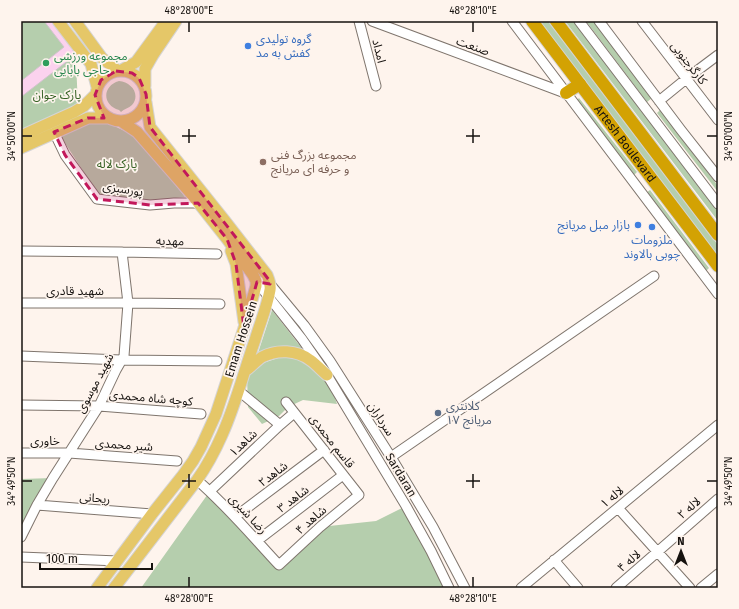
<svg xmlns="http://www.w3.org/2000/svg" width="739" height="609" font-family="'Fira Sans','Noto Sans Arabic',sans-serif">
	<rect width="100%" height="100%" fill="#fef4ed"/>
	<path fill="#b5cead" d="M21,21H48L69,49L72,58L70,64L76,61L78,107L21,131Z
		M539,21H548L718,245V256L625,133L586,84Z
		M565,21H573L718,211V221Z
		M586,21H594L652,98L647,102Z
		M119,81C131,82 141,94 132,105C129,108 124,109 121,112L119,110C102,105 102,86 119,81Z
		M579,98L637,172L634,175L576,101Z
		M660,110L718,186V192L657,113Z
		M87,123H108L137,137L185,197L149,201L98,194L61,137Z
		M650,190L709,268L705,272L646,193Z
		M272,310L304,351L286,346L257,356Z
		M293,356L308,363L329,380L337,404L303,400L288,407L279,416L262,424L248,407L247,377L263,363L281,357Z
		M53,478L21,537V479Z
		M210,491L279,565L320,527L376,521L406,506L449,588H141Z"/>
	<path fill="#fbd2ee" stroke="#d1c4cd" d="M44,21H51L73,48L74,56L21,97V81L64,47Z"/>
	<g fill="none" stroke-linecap="round" stroke-linejoin="round">
		<defs>
			<path id="minor" d="M359,21L376,86
				M372,21L565,93
				M512,21L718,294
				M579,21L718,204
				M599,21L681,130L718,177
				M642,21L718,120
				M659,101L686,79L718,55
				M54,132L65,155L97,199L150,205L174,203H198
				M21,251L122,252L217,254
				M256,281L270,284L304,325L330,361L391,457L433,527L465,588
				M256,281L302,339L327,375L406,506L431,551L449,588
				M21,303H128L220,304
				M21,356L121,360L217,361
				M239,391L280,425
				M21,405L99,406L201,414
				M21,453H69L177,461
				M391,457L654,276
				M197,480C227,506 252,536 279,565L320,527L359,495L286,402
				M210,491L280,425L294,413
				M37,505L152,514
				M618,508L690,588
				M235,517L324,450
				M21,537L37,505L53,478L99,406L116,370L124,356L128,303L122,252
				M257,541L343,475
				M21,557L118,561
				M554,560L578,588
				M521,588L718,425
				M616,588L718,499
				M701,588L718,574"/>
			<path id="major" d="M58,21L91,64L97,87
				M75,21L102,58L118,71
				M96 96a25 25 0 1 1 50 0a25 25 0 1 1-50 0Z
				M120,71L136,62L166,21
				M145,86V69L153,55L176,21
				M21,136L74,112L84,106L95,95
				M21,148L88,118H109
				M231,251L236,264L244,322
				M245,371C251,367 256,361 262,357C277,349 297,350 310,360C316,364 321,370 327,375
				M97,588L152,514L183,475L193,461L201,447L216,414L244,328L256,286V281L253,275L227,239L193,196L137,132L122,122
				M114,588L197,480C207,466 215,451 222,435C236,404 244,371 255,340C260,323 267,307 270,290C271,284 269,280 267,275L225,221L150,127L146,102"/>
			<g id="highway">
				<path id="s1" d="M532,21L718,266"/>
				<path d="M556,21L718,235"/>
				<path d="M566,93L580,84"/>
			</g>
		</defs>
		<use href="#minor" stroke="#7f756d" stroke-width="11"/>
		<use href="#major" stroke="#d5d4d4" stroke-width="13"/>
		<use href="#highway" stroke="#d5d4d4" stroke-width="14"/>
		<use href="#minor" stroke="#fff" stroke-width="9"/>
		<use href="#major" stroke="#e5c768" stroke-width="11"/>
		<use href="#highway" stroke="#d3a203" stroke-width="12"/>
	</g>
	<path fill="#c2185b" fill-opacity="0.2" stroke="#c2185b" stroke-width="3" stroke-dasharray="8 5" stroke-linejoin="round" d="M116,71L132,73L139,78L146,94L150,127L269,280L270,284L257,282L244,328L236,264L227,239L198,203L150,205L97,199L65,155L54,132L88,118H104L95,95L101,80Z"/>
	<path fill="none" stroke="#16120f" stroke-width="1.5" d="M189,22V32M473,22V32M189,129V143M473,129V143M22,136H32M182,136H196M466,136H480M707,136H717M189,474V488M473,474V488M22,481H32M182,481H196M466,481H480M707,481H717M189,577V587M473,577V587"/>
	<g fill="#3f7fe0" stroke="#fef4ed" stroke-width="1.5">
		<circle cx="248" cy="46" r="4"/>
		<circle cx="638" cy="225" r="4"/>
		<circle cx="652" cy="227" r="4"/>
	</g>
	<circle fill="#2e9e5b" stroke="#fef4ed" stroke-width="1.5" cx="46" cy="63" r="4"/>
	<circle fill="#8d6e63" stroke="#fef4ed" stroke-width="1.5" cx="263" cy="162" r="4"/>
	<circle fill="#5c6f8a" stroke="#fef4ed" stroke-width="1.5" cx="438" cy="413" r="4"/>
	<g text-anchor="middle" dominant-baseline="central" stroke-width="3.5" stroke-linejoin="round" paint-order="stroke">
		<g font-size="12" fill="#366cbe" stroke="#fef4ed" text-anchor="start">
			<text x="256" y="39">گروه تولیدی<tspan x="256" dy="14">کفش به مد</tspan></text>
			<text x="630" y="225" text-anchor="end">بازار مبل مریانج</text>
			<text x="652" y="240" text-anchor="middle">ملزومات<tspan x="652" dy="14">چوبی بالاوند</tspan></text>
		</g>
		<g font-size="12" fill="#16120f" stroke="#fef4ed">
			<text transform="translate(473 46) rotate(20)">صنعت</text>
			<text transform="translate(379 51) rotate(76)">امداد</text>
			<text transform="translate(689 63) rotate(52)">کارگرجنوبی</text>
			<text stroke="none"><textPath href="#s1" startOffset="154">Artesh Boulevard</textPath></text>
			<text transform="translate(123 189) rotate(9)">پورسبزی</text>
			<text transform="translate(170 241) rotate(1)">مهدیه</text>
			<text x="75" y="291">شهید قادری</text>
			<text transform="translate(241 339) rotate(-72)">Emam Hossein</text>
			<text transform="translate(95 383) rotate(-62)">شهید موسوی</text>
			<text transform="translate(151 398) rotate(5)">کوچه شاه محمدی</text>
			<text transform="translate(381 419) rotate(57)">سرداران</text>
			<text x="45" y="441">خاوری</text>
			<text transform="translate(332 441) rotate(52)">قاسم محمدی</text>
			<text transform="translate(243 443) rotate(-43)">شاهد۱</text>
			<text transform="translate(124 445) rotate(4)">شیر محمدی</text>
			<text transform="translate(273 474) rotate(-37)">شاهد۲</text>
			<text transform="translate(401 475) rotate(59)">Sardaran</text>
			<text transform="translate(612 497) rotate(-40)">لاله ۱</text>
			<text transform="translate(95 498) rotate(5)">ریحانی</text>
			<text transform="translate(293 499) rotate(-37)">شاهد ۳</text>
			<text transform="translate(689 508) rotate(-41)">لاله ۲</text>
			<text transform="translate(248 514) rotate(47)">رضا شیری</text>
			<text transform="translate(311 520) rotate(-41)">شاهد ۴</text>
			<text transform="translate(629 561) rotate(-41)">لاله ۴</text>
		</g>
		<g font-size="12" fill="#27864d" stroke="#fef4ed" text-anchor="start">
			<text x="54" y="56">مجموعه ورزشی<tspan x="54" dy="14">حاجی بابایی</tspan></text>
		</g>
		<g font-size="12" fill="#346022" stroke="#fef4ed">
			<text x="57" y="95">پارک جوان</text>
			<text x="117" y="164">پارک لاله</text>
		</g>
		<g font-size="12" fill="#785e54" stroke="#fef4ed" text-anchor="start">
			<text x="271" y="155">مجموعه بزرگ فنی<tspan x="271" dy="14">و حرفه ای مریانج</tspan></text>
		</g>
		<g font-size="12" fill="#4e5e75" stroke="#fef4ed" text-anchor="start">
			<text x="446" y="406">کلانتری<tspan x="446" dy="14">۱۷ مریانج</tspan></text>
		</g>
	</g>
	<rect width="739" height="609" fill="none" stroke="#fef4ed" stroke-width="44"/>
	<g transform="translate(681 551)" stroke="#fef4ed" stroke-width="3" paint-order="stroke">
	<path d="M0-3L7 15L0 10L-7 15Z" fill="#16120f"/>
	<text y="-6" font-size="11" font-weight="bold" text-anchor="middle" fill="#16120f">N</text>
	</g>
	<path d="M40 563v6h112v-6" fill="none" stroke="#16120f" stroke-width="2"/>
	<text x="46" y="563" font-size="12" fill="#16120f" stroke="#fef4ed" stroke-width="3" paint-order="stroke">100 m</text>
	<rect x="22" y="22" width="695" height="565" fill="none" stroke="#16120f" stroke-width="1.5"/>
	<g font-size="10" text-anchor="middle" fill="#16120f">
		<text x="189" y="14">48°28'00"E</text>
		<text x="473" y="14">48°28'10"E</text>
		<text transform="translate(11 136) rotate(-90)" y="4">34°50'00"N</text>
		<text transform="translate(728 136) rotate(-90)" y="4">34°50'00"N</text>
		<text transform="translate(11 481) rotate(-90)" y="4">34°49'50"N</text>
		<text transform="translate(728 481) rotate(-90)" y="4">34°49'50"N</text>
		<text x="189" y="602">48°28'00"E</text>
		<text x="473" y="602">48°28'10"E</text>
	</g>
</svg>
